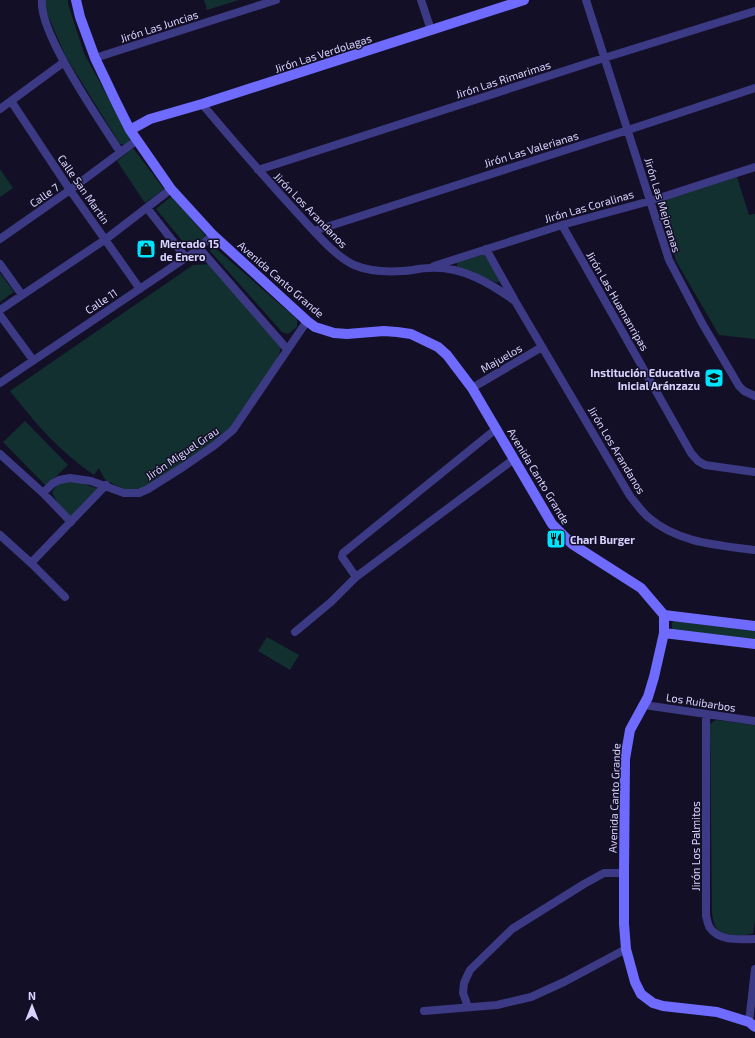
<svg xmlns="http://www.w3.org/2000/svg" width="755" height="1038" font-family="'Exo 2',sans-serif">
	<rect width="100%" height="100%" fill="#130f26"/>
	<path fill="#12302f" d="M46,0H68V4L84,53L130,138L129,142L124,145L120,144L66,57L45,9Z
		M204,0H239L207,10Z
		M133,148L164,189L145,203L117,161Z
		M0,169L13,188L0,197Z
		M737,177L749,215L755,214V339L719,335L676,261L659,201Z
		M172,196L206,236L190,250L156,209Z
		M213,246L297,319V327L288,334L282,332L210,251Z
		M484,254L500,280L497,283L477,274L457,268V262Z
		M211,264L281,347L277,362L234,425L219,439L147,489L126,490L107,481L104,478L99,468L94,475C61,453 34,422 10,391L193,265Z
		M0,273L14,292L0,302Z
		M25,421L68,465L46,486L3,442Z
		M70,481L81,483L99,489L71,517L59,506L52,492C57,484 60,482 70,481Z
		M675,621L755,631V641L672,630V623Z
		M267,637L299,655L290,670L258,651Z
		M716,720L755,725V921L753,933C745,937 727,936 719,931C714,927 713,919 712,913L710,724Z"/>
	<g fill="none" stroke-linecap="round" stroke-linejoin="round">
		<path stroke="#3d3a85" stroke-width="8" d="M42,0C38,32 101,122 120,152
			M421,0L431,30
			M586,0L669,260L702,323L739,386L744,391L755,396
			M95,58L276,0
			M11,101L70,190L140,289
			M202,104C234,142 267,180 300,216C314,231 336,257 354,265C368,271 387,272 402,271C411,271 420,268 429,268C462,266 490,283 515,301L630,496C636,503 641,511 648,517C678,543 717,545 755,550
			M0,109L64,62
			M258,170L604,58L755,11
			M147,208L186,258
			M562,225L691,453L698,461L705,465L755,472
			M314,231L628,130L755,88
			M0,239L70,190L137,140
			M199,248L287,349
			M486,249L514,299
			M0,264L22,295
			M434,266L562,225L650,201L755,167
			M0,310L106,239L171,189
			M0,315L33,360
			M0,383L193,253L213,235
			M472,388L542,347
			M0,454L43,493L71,522
			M43,493L52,484L59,480L70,478L91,481L124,493H139L148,489L183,467L215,445L233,430L307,321
			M0,535L31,563L65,597
			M31,563L106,485
			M356,577L342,557L343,553L496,429
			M295,632L331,602L356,577L514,459
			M644,705L755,721
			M706,715V916C707,919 708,925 710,928C720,942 740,939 755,939
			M468,1007L463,993L464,983L470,970L512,929L584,884L604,873H624
			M424,1011L497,1005L531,997L564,982L626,949
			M749,1022L755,969"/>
		<path stroke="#6f6bff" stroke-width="10" d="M76,0L80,17L95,58L116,102L130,130L171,189L213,235L307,321L315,327L334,333L347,334L384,331L397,332L411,334L438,347L447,355L472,388L552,524L572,544L641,588L664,615V633L654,677L648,697L630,730L625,759L624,873V924L626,949L635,982L641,994L653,1003L663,1006L717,1012L749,1022L755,1027
			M130,130L150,119L202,104L524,0
			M664,615L755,626
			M664,633L755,644"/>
	</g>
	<defs>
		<symbol id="shop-square" viewBox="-11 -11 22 22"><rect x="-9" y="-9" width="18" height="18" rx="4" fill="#00e5ff" stroke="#130f26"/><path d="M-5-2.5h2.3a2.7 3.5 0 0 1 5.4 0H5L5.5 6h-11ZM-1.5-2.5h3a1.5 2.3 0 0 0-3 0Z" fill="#111"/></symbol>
		<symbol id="school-square" viewBox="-11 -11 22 22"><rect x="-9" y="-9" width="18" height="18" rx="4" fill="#00e5ff" stroke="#130f26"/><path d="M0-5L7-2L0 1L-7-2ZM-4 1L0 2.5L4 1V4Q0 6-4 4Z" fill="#111"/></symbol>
		<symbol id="restaurant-square" viewBox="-11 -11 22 22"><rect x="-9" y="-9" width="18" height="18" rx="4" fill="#00e5ff" stroke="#130f26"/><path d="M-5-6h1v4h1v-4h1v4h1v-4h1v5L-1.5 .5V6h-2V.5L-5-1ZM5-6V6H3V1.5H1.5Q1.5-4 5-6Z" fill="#111"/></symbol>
	</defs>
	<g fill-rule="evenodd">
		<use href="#shop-square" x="135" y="238" width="22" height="22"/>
		<use href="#school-square" x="703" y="367" width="22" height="22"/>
		<use href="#restaurant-square" x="545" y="528" width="22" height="22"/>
	</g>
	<g text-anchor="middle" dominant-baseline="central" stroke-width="3" stroke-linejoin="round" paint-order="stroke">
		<g font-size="11" fill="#d9d4ff" stroke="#130f26">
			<text transform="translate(159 26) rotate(-18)">Jirón Las Juncias</text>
			<text transform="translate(323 53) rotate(-18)">Jirón Las Verdolagas</text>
			<text transform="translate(503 79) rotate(-18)">Jirón Las Rimarimas</text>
			<text transform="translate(531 149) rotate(-17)">Jirón Las Valerianas</text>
			<text transform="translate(84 189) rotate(55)">Calle San Martin</text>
			<text transform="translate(44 195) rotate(-35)">Calle 7</text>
			<text transform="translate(663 205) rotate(73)">Jirón Las Mejoranas</text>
			<text transform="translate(589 206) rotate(-16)">Jirón Las Coralinas</text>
			<text transform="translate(311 210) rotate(46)">Jirón Los Arandanos</text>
			<text transform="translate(281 279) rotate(41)">Avenida Canto Grande</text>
			<text transform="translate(101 301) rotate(-34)">Calle 11</text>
			<text transform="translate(618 301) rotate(60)">Jirón Las Huamanripas</text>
			<text transform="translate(501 358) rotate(-30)">Majuelos</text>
			<text transform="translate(617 450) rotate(59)">Jirón Los Arandanos</text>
			<text transform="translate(182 453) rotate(-34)">Jirón Miguel Grau</text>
			<text transform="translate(539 476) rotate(59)">Avenida Canto Grande</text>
			<text transform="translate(701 702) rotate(9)">Los Ruibarbos</text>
			<text transform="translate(614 798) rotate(-88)">Avenida Canto Grande</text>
			<text transform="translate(695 846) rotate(-90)">Jirón Los Palmitos</text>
		</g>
		<g font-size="11" font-weight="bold" fill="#d9d4ff" stroke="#130f26" text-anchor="start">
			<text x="160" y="243">Mercado 15<tspan x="160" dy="13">de Enero</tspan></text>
			<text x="700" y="372" text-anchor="end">Institución Educativa<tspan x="700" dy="13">Inicial Aránzazu</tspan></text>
			<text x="570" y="539">Chari Burger</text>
		</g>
	</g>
	<g transform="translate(32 1006)" stroke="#130f26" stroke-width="3" paint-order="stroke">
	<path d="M0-3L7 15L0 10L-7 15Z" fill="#d9d4ff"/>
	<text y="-6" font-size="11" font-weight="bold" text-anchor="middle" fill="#d9d4ff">N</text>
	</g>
</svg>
